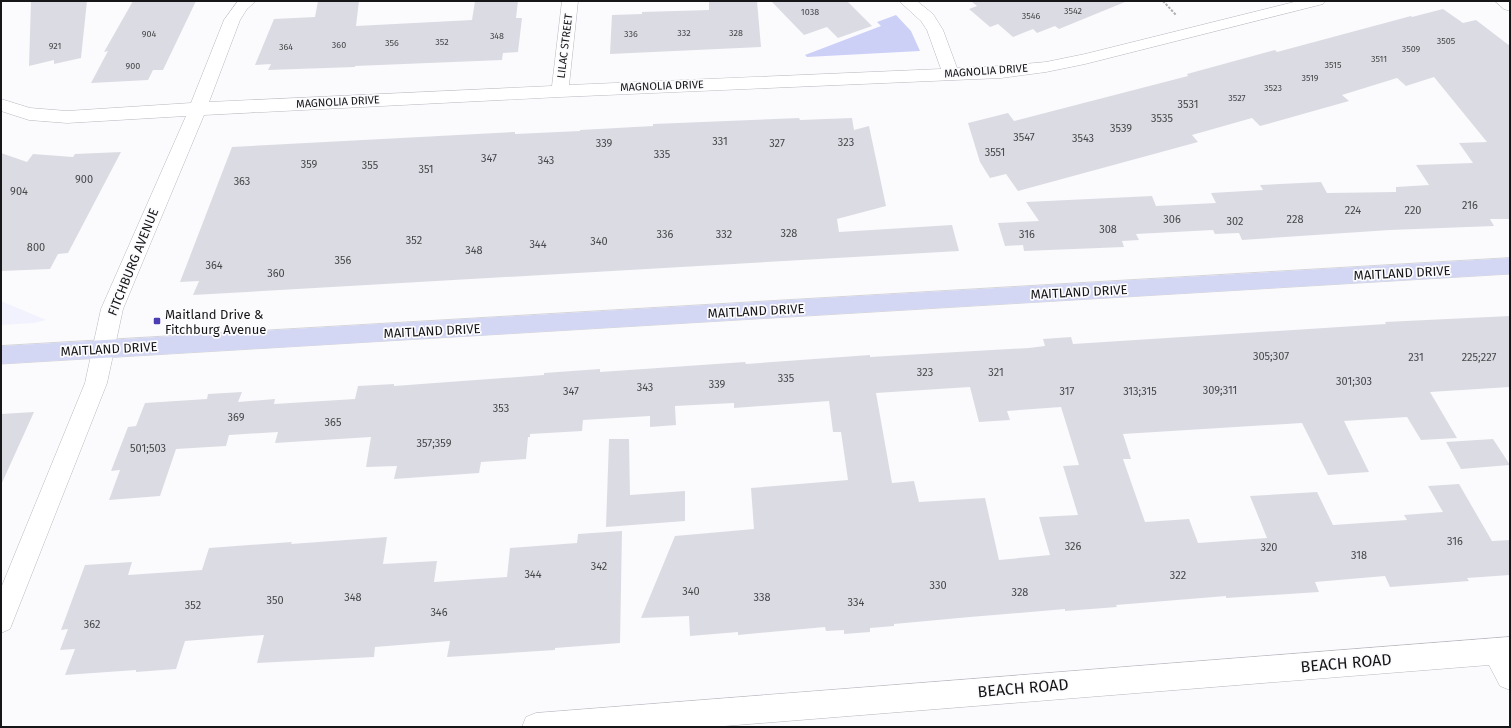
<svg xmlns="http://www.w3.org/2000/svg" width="1511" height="728" font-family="'Fira Sans',sans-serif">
	<rect width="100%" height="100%" fill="#fbfbfe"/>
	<path fill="#f1f2fe" d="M1,301L46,320L34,323L1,325Z"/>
	<path fill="#ccd0f6" d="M896,15L911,31L920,51L807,57L805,55L881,26L877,22Z"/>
	<path fill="#dbdce3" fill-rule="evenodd" d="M31,1H87L81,58L54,64V60L29,66Z
		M133,1H196L163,70H153L148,80L91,83L108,51L104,52Z
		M318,1H359L356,26L472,20L475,1H518L516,18H522L518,52L503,53L502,60L355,66V67L268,70L271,64L255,65L274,19L315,17Z
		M709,1H757L761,47L610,54L612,15L642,14V12L709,10Z
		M771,1H847L872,26L838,38L827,27L804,35Z
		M971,1H1125V2L1059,29L1055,26L1037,33L1033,29L1013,37L998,24L990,27L969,9L977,6Z
		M1443,9L1463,23L1476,20L1510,46V219H1490L1494,226L1390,230L1242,240L1239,233L1215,234L1213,230L1136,234L1139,240L1122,241L1124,247L1024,251L1023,245L1005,246L998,223L1039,221L1026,202L1152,196L1156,206L1216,203L1211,193L1263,190L1260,185L1321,182L1327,193L1396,192V187L1429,185L1416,165L1473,163L1459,143L1487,142L1434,77L1406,86L1397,78L1342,95L1349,101L1260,126L1252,118L1192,135L1198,142L1018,191L1006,174L990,178L980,162L968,123L1008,113L1014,121L1188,76L1187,74L1275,50L1277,52L1411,16L1412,17Z
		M799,118L800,120L852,118L854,130L869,126L886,206L837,219L839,232L952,225L959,251L193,295L199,281L180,282L232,147L515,132V134L580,131V130L653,126V124Z
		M121,152L68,253L58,254L50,269L1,271V153L27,162L33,154L73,157L75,154Z
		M1510,316V387L1430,392L1457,438L1421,440L1407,417L1344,421L1369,472L1328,475L1302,423L1123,434L1131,459H1123L1145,522L1189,519L1198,543L1267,538L1250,496L1317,492L1333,525L1407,520L1404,515L1443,512L1428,486L1459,484L1492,541L1510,540V575L1467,578L1469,581L1390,587L1385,576L1315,582L1319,592L1226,598V596L1116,605L1117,607L1065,611V609L970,617L894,624V626L870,628V632L844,634V630L826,631L825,627L738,635V632L690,636L689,616L641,618L675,536L754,529L751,488L848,480L841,432H833L829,401L734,408V403L675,406L676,425L650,427V416L583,420L582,431L530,434V437H528L526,459L481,462L479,473L394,479L397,466L366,467L371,437L275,443L278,432L229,435L226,446L176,449L160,496L109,500L120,470L111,471L128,427L136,426L145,403L207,399L208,394L242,392L238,402L275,399L274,404L355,399L358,386L394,384V386L544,375V373L600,369V372L745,362L746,364L870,355V357L1029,348L1045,346L1043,339L1071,337L1073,344L1386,324L1385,322ZM970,387L979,422L1010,420L1007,411L1061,407L1079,465L1063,466L1078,515L1039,517L1050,555L999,560L985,498L919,502L914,481L892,483L876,393Z
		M34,412L1,485V414Z
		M609,439H629L630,495L685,491V521L606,527Z
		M1493,439L1510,465L1461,469L1446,442Z
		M622,531L620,643L555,648V650L447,657L450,641L375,647L374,657L257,663L264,635L185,641L176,669L136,672V670L65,675L75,649L60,650L68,629L61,630L85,565L132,562L128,575L202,570L209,548L292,542L291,544L387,537L383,564L437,561L434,582L507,577L510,548L577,543L578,534Z"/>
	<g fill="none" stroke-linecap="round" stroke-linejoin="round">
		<defs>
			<path id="minor" d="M238,1H256L247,9L240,20L209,102L552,86L562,1H578L569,85L941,69L927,30L921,21L899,1H917L933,14L943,30L957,68L1001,66L1046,62L1085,54L1298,1H1325L1323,4L1085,64L1046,72L1001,78L560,97L204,115L123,309L107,383L10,629L1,633V588L85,383L101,309L186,116L67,123L29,120L1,111V99L30,108L67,111L191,103L224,20Z
				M1495,1H1510V11L1504,9Z
				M1510,637V690L1500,686L1489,665L712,727H522L526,717L536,713Z"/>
			<path id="major" d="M1510,258V274L1,364V346Z"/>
		</defs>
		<use href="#minor" stroke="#b7b8bf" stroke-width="1"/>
		<use href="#major" stroke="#d5d5d6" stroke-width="1"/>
		<path stroke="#aeaeb1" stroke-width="2" stroke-dasharray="2.5 1.5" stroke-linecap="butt" d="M1163,1L1176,15"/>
		<use href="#minor" fill="#fff" fill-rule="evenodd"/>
		<use href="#major" fill="#d4d7f4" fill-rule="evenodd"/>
	</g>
	<rect fill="#4b3eb5" stroke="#fbfbfe" stroke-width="1.5" x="153" y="317" width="8" height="8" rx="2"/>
	<g text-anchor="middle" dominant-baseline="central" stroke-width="3.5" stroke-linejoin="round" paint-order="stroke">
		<g font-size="9" fill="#47484c">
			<text x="1073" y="11">3542</text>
			<text x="810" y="12">1038</text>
			<text x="1031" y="16">3546</text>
			<text x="684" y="33">332</text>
			<text x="736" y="33">328</text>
			<text x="149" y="34">904</text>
			<text x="631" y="34">336</text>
			<text x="497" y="36">348</text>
			<text x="1446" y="41">3505</text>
			<text x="442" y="42">352</text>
			<text x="392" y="43">356</text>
			<text x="339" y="45">360</text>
			<text x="55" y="46">921</text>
			<text x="286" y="47">364</text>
			<text x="1411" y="49">3509</text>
			<text x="1379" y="59">3511</text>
			<text x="1333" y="65">3515</text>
			<text x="133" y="66">900</text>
			<text x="1310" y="78">3519</text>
			<text x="1273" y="88">3523</text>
			<text x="1237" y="98">3527</text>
		</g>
		<g font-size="11" fill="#161619" stroke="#fbfbfe">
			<text transform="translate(565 46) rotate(-83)">LILAC STREET</text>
			<text transform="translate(986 71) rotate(-4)">MAGNOLIA DRIVE</text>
			<text transform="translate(662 86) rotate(-2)">MAGNOLIA DRIVE</text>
			<text transform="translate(338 102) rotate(-3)">MAGNOLIA DRIVE</text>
		</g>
		<g font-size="11" fill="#47484c">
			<text x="1188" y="104">3531</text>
			<text x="1162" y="118">3535</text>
			<text x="1121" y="128">3539</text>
			<text x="1024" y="137">3547</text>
			<text x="1083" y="138">3543</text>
			<text x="720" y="141">331</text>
			<text x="846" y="142">323</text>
			<text x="604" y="143">339</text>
			<text x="777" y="143">327</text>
			<text x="995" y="152">3551</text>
			<text x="662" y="154">335</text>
			<text x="489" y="158">347</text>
			<text x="546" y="160">343</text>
			<text x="309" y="164">359</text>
			<text x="370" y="165">355</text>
			<text x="426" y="169">351</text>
			<text x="84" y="179">900</text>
			<text x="242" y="181">363</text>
			<text x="19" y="191">904</text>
			<text x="1470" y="205">216</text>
			<text x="1353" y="210">224</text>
			<text x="1413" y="210">220</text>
			<text x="1172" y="219">306</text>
			<text x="1295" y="219">228</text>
			<text x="1235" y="221">302</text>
			<text x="1108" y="229">308</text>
			<text x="789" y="233">328</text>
			<text x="665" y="234">336</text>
			<text x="724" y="234">332</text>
			<text x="1027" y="234">316</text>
			<text x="414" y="240">352</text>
			<text x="599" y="241">340</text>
			<text x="538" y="244">344</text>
			<text x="36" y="247">800</text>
			<text x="474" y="250">348</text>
			<text x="343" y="260">356</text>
			<text x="214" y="265">364</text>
			<text x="276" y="273">360</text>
			<text x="1271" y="356">305;307</text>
			<text x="1416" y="357">231</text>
			<text x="1479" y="357">225;227</text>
			<text x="925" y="372">323</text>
			<text x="996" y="372">321</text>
			<text x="786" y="378">335</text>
			<text x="1354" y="381">301;303</text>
			<text x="717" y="384">339</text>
			<text x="645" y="387">343</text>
			<text x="1220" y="390">309;311</text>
			<text x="571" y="391">347</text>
			<text x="1067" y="391">317</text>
			<text x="1140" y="391">313;315</text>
			<text x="501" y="408">353</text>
			<text x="236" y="417">369</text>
			<text x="333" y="422">365</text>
			<text x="434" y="443">357;359</text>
			<text x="148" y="448">501;503</text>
			<text x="1455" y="541">316</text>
			<text x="1073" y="546">326</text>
			<text x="1269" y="547">320</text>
			<text x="1359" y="555">318</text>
			<text x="599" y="566">342</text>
			<text x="533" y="574">344</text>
			<text x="1178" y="575">322</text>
			<text x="938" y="585">330</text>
			<text x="691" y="591">340</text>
			<text x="1020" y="592">328</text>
			<text x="353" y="597">348</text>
			<text x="762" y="597">338</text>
			<text x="275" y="600">350</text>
			<text x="856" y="602">334</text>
			<text x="193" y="605">352</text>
			<text x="439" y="612">346</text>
			<text x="92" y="624">362</text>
		</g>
		<g font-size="13" fill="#161619" stroke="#fbfbfe">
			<text transform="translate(133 262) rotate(-68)">FITCHBURG AVENUE</text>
			<text transform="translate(1402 273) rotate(-3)">MAITLAND DRIVE</text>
			<text transform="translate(1079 292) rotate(-3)">MAITLAND DRIVE</text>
			<text transform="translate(756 311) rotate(-3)">MAITLAND DRIVE</text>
			<text transform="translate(432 331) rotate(-3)">MAITLAND DRIVE</text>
			<text transform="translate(109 349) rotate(-3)">MAITLAND DRIVE</text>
		</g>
		<g font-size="13" fill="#161619" stroke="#fbfbfe" text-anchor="start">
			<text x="165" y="314">Maitland Drive &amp;<tspan x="165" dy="15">Fitchburg Avenue</tspan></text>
		</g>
		<g font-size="16" fill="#161619" stroke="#fbfbfe">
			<text transform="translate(1346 663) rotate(-5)">BEACH ROAD</text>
			<text transform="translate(1023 688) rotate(-5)">BEACH ROAD</text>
		</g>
	</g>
	<rect width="1511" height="728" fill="none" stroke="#161619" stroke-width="4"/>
</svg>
